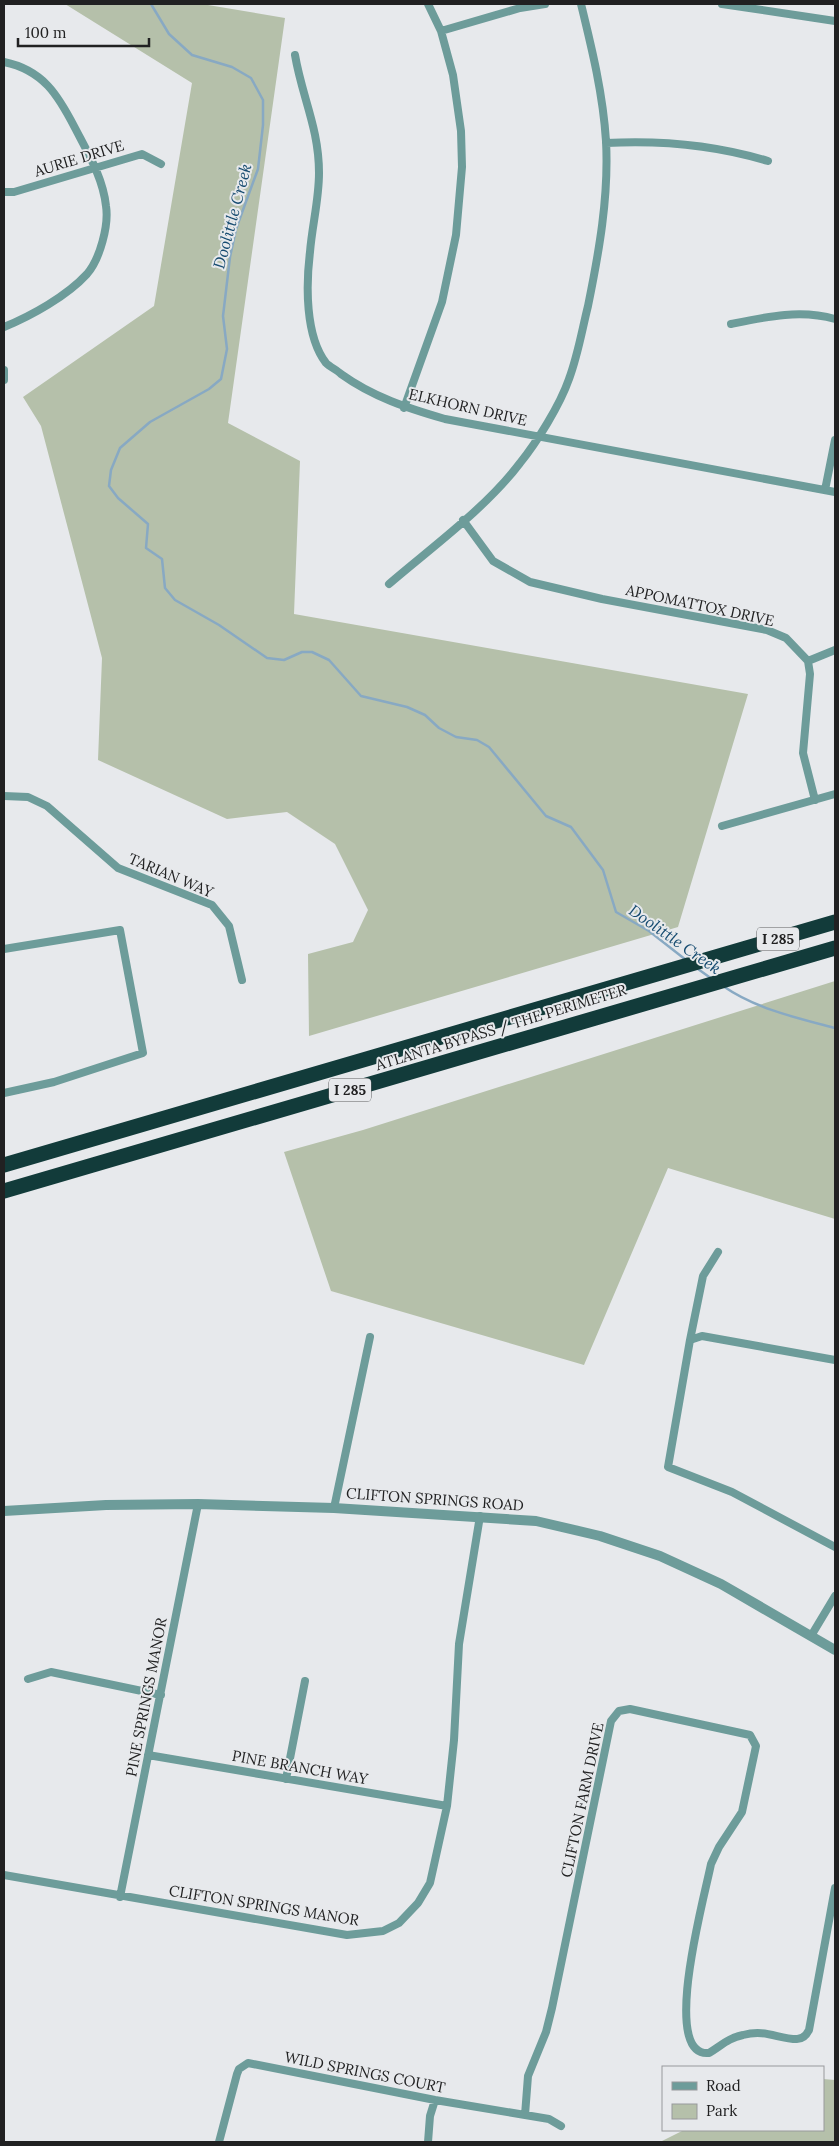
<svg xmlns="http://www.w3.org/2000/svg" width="839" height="2146" font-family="Lora,serif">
	<rect width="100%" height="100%" fill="#e7e9ec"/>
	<path fill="#b5c0aa" d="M65,4H202L285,18L228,423L300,461L294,614L748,694L678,927L309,1036L308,954L353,942L368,910L335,844L287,812L227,819L98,760L102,658L41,426L23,397L154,306L192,83Z
		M835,981V1219L668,1168L584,1365L331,1291L284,1152L363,1130Z
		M823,2079L835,2080V2142H660L684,2130H823Z"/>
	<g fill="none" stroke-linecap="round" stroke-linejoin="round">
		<path stroke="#88a9c3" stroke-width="2.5" d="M151,4L169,34L192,55L232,67L251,78L263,100V125L258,169L236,229L230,257L223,316L227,349L221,379L209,389L150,422L120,448L111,470L109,486L118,498L148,524L146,548L162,559L165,588L175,600L219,625L267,658L284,660L302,652H312L329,660L361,696L407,707L425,715L439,728L456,737L477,740L489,747L546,816L571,827L603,870L616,912L649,931L686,960
			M698,969L712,979
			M723,986C756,1009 797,1018 835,1028"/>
		<path stroke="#6d9c9a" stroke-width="8" d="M722,4L835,21
			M441,31L520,8L545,4
			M295,55C302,97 319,128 319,173C319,200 312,226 310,252C306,284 305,336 326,363C330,367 337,370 341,374C373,397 407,408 445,419L835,492
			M4,62C43,70 58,95 75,128C88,153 103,178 106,206C109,225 100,259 87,274C67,296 31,316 4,327
			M606,143C662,140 715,145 768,161
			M4,192H14L142,154L161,164
			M731,324C765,317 800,309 835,319
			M4,370V380
			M404,408L442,302L456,235L462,167L461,131L453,75L441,31L428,4
			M825,490L835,440
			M463,520L493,561L530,582L602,599L767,630L786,638L808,661L810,674L803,753L815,800
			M389,584C432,547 486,508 520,463C537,442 560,405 569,379C578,355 582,330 588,306C599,252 609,196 606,141C603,94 592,49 581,4
			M808,661L835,650
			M4,796L28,797L47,806L118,868L212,905L229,926L242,980
			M722,826L835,794
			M4,949L120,930L143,1053L54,1082L4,1093
			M690,1340L703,1276L718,1252
			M835,1360L702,1336L690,1340L668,1467L732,1492L835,1547
			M334,1508L370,1337
			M811,1636L835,1596
			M28,1679L51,1672L161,1695
			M148,1755L447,1806
			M286,1779L305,1681
			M4,1875L347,1935L383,1931L399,1923L418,1903L430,1883L447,1806L454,1740L459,1644L480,1516
			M120,1897L198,1504
			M525,2115L528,2076L546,2032L552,2008L611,1721L619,1711L630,1709L750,1735L756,1746L742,1812L719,1847L711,1864C706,1891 659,2058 709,2053C721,2046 728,2038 743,2035C766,2029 778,2039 797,2039C803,2039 807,2034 809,2030L835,1888
			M219,2142L237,2074L239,2069L248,2063L435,2100L549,2119L561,2126
			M428,2142L430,2116L435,2100"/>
		<path stroke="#6d9c9a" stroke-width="10" d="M4,1511L106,1505L198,1504L334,1508L536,1521L600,1536L660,1556L721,1584L835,1650"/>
		<path stroke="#123b3a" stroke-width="15" d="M4,1165L835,922
			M4,1191L835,948"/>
	</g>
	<g text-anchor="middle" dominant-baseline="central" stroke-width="4" stroke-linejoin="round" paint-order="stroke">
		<g fill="#e7e9ec" stroke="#5c5d5f" stroke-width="1">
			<rect x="757" y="927.5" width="42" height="23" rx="4"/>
			<rect x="329" y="1078.5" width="42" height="23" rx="4"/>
		</g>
		<g font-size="14" font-weight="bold" fill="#212122">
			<text x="778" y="939">I 285</text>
			<text x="350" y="1090">I 285</text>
		</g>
		<g font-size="15" fill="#212122" stroke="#e7e9ec">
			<text transform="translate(79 158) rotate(-17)">AURIE DRIVE</text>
			<text transform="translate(468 407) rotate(13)">ELKHORN DRIVE</text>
			<text transform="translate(700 605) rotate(12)">APPOMATTOX DRIVE</text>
			<text transform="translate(171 875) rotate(23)">TARIAN WAY</text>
			<text transform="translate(501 1027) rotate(-17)">ATLANTA BYPASS / THE PERIMETER</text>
			<text transform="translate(435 1499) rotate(4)">CLIFTON SPRINGS ROAD</text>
			<text transform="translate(146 1697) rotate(-79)">PINE SPRINGS MANOR</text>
			<text transform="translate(300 1767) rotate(10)">PINE BRANCH WAY</text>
			<text transform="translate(582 1800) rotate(-78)">CLIFTON FARM DRIVE</text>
			<text transform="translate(264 1905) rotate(9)">CLIFTON SPRINGS MANOR</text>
			<text transform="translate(365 2072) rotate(11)">WILD SPRINGS COURT</text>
		</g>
		<g font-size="16" font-style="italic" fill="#174c71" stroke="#e7e9ec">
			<text transform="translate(232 216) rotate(-75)">Doolittle Creek</text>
			<text transform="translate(675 939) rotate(35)">Doolittle Creek</text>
		</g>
	</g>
	<rect width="839" height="2146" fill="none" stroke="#212122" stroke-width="10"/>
	<rect x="662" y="2066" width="162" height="65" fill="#e7e9ec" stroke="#98999b"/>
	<rect x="672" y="2082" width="25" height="8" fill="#6d9c9a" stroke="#98999b"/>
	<text x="706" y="2091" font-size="15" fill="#212122">Road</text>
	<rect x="672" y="2104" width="25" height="15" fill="#b5c0aa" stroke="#98999b"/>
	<text x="706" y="2116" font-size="15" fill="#212122">Park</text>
	<path d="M18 38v8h131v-8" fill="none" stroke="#212122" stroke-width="2.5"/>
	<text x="25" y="38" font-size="15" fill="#212122" stroke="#e7e9ec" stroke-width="4" paint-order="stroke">100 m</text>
</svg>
